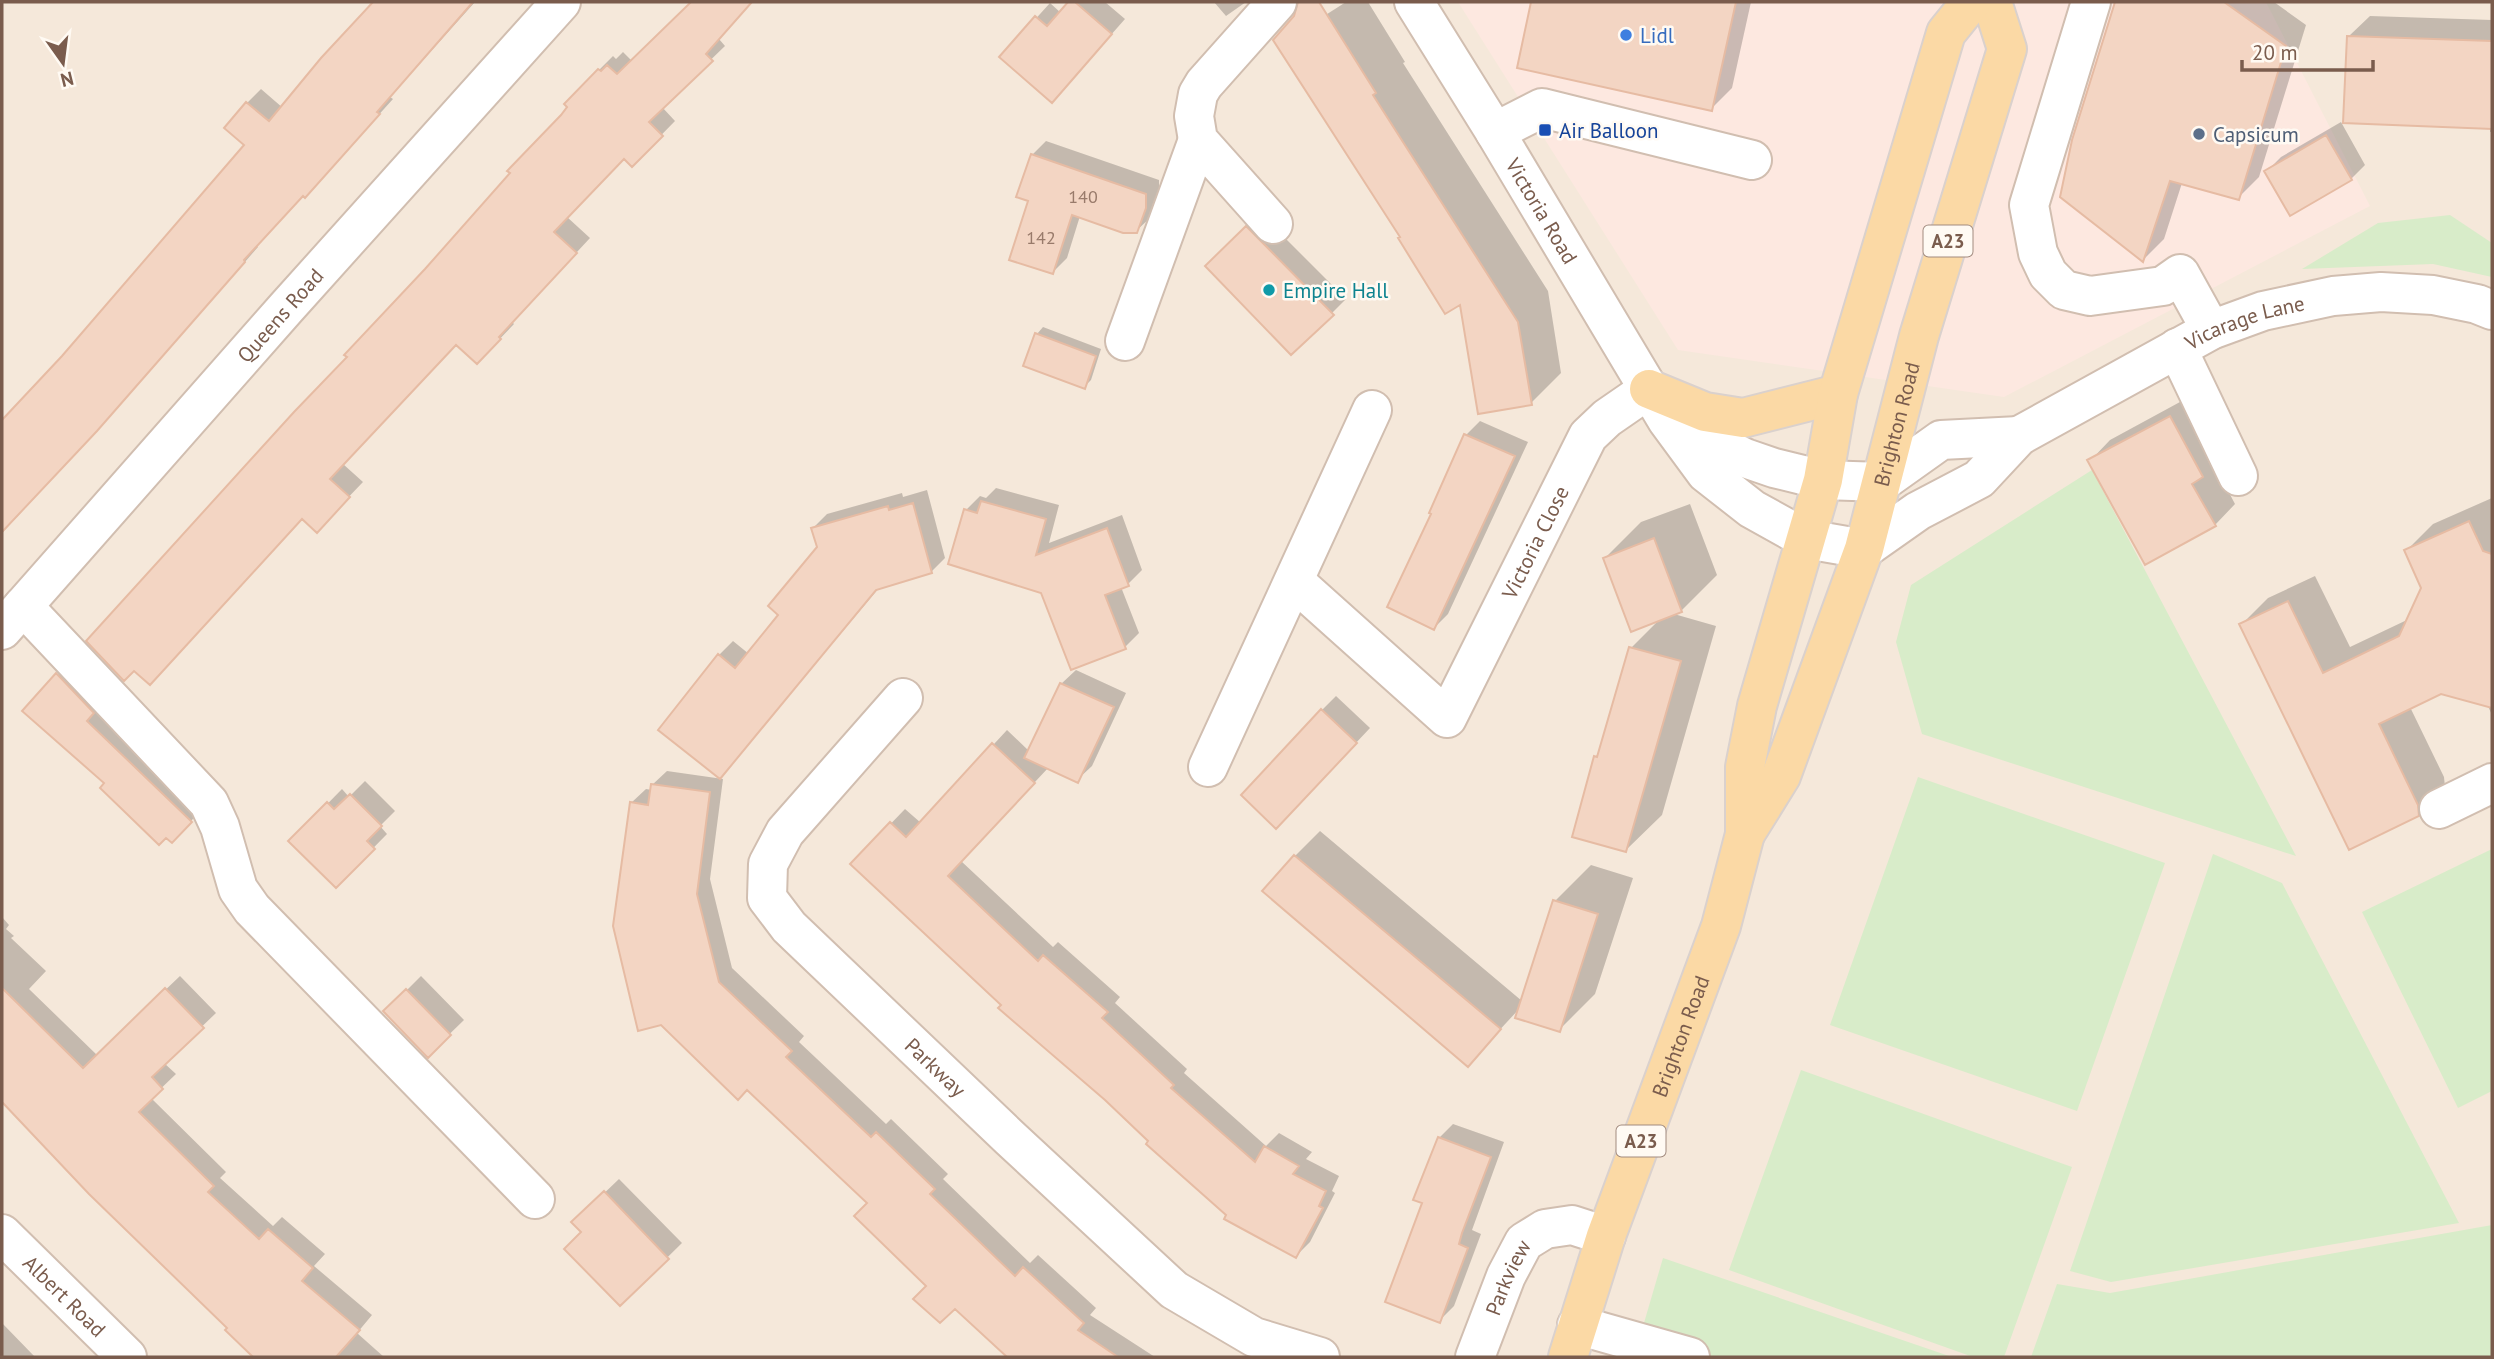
<svg xmlns="http://www.w3.org/2000/svg" width="2494" height="1359" font-family="'PT Sans',sans-serif">
	<rect width="100%" height="100%" fill="#fdf6ec"/>
	<path fill="#f5e8da" d="M2,2H2492V1357H2Z"/>
	<path fill="#fde8e0" d="M1458,2H2266L2370,206L2004,397L1678,350Z"/>
	<path fill="#d8ecc9" d="M2450,215L2492,243V277L2433,264L2302,269L2378,223Z
		M2092,470L2296,856L1922,734L1896,642L1911,585Z
		M1918,777L2165,863L2077,1111L1830,1025Z
		M2492,849V1091L2458,1108L2362,912Z
		M2213,854L2282,883L2459,1223L2111,1282L2070,1271Z
		M1801,1070L2072,1167L2004,1357H1973L1729,1270Z
		M2492,1225V1357H2031L2057,1284L2110,1293Z
		M1663,1258L1952,1357H1634Z"/>
	<path fill="#0003" d="M375,2H475L390,97L393,99L319,181L303,194L256,245L258,247L111,415L2,533V424L63,357L246,145L247,103L261,89L283,108Z
		M693,2H752L719,39L725,46L662,107L675,121L632,165L624,157L567,217L590,238L512,322L514,324L491,348L456,343L343,464L363,482L317,530L349,357L562,116L599,70L613,56L616,59L623,52L633,62Z
		M1071,2H1105L1125,19L1065,87L1001,57L1050,3L1061,13Z
		M1214,2H1246L1226,16Z
		M1346,2H1368L1405,62L1403,63L1548,291L1561,373L1531,403L1462,302L1402,237L1313,23Z
		M1533,2H1751L1732,88L1711,109L1519,67Z
		M2117,2H2274L2306,25L2259,177L2238,198L2182,183L2164,239L2143,260L2104,40Z
		M2370,16L2492,20V132H2490V127L2349,36Z
		M2341,122L2365,165L2351,179L2267,171L2281,157Z
		M1046,141L1159,180V193L1151,217L1136,231L1080,216L1067,258L1053,272L1031,200L1032,155Z
		M1261,214L1346,299L1292,353L1207,266Z
		M1043,327L1101,349L1091,380L1084,387L1037,334Z
		M2191,396L2214,464L2235,504L2215,525L2090,461L2110,440Z
		M1480,421L1528,442L1448,614L1434,628V513L1466,435Z
		M996,488L1059,505L1049,543L1122,515L1142,570L1128,584L1121,587L1139,633L1125,647L1042,592L966,510L980,496L986,498Z
		M927,490L945,558L931,572L879,588L720,777L719,655L733,641L749,654L781,615L819,547L813,528L827,514L902,493L903,497Z
		M2492,498V715L2487,704L2440,692L2410,707L2444,777L2445,787L2418,814L2241,625L2268,598L2315,576L2350,647L2409,619L2423,588L2406,551L2433,524Z
		M1690,504L1717,575L1681,611L1674,614L1716,626L1662,815L1626,850L1596,757L1600,753L1631,648L1659,620L1605,558L1641,522Z
		M68,664L201,810L182,831L106,783L25,711Z
		M1076,670L1126,693L1092,766L1077,780L1049,767L961,861L1053,947L1058,942L1120,997L1115,1003L1187,1069L1184,1073L1266,1146L1279,1133L1312,1152L1306,1159L1339,1176L1332,1191L1335,1193L1310,1242L1296,1256L1229,1214L852,864L905,809L921,823L1007,730L1029,751L1061,684Z
		M1336,696L1370,728L1290,813L1322,710Z
		M667,771L723,779L710,879L732,968L804,1036L799,1042L886,1124L891,1119L948,1174L943,1179L1030,1263L1038,1255L1096,1308L1090,1315L1155,1357H1010L955,1306L928,1286L869,1203L747,1088L631,803L646,789L652,790V785Z
		M365,781L395,811L380,826L387,834L336,886L291,841L342,789L349,797Z
		M1320,831L1522,1001L1555,901L1591,865L1633,878L1595,994L1559,1030L1520,1008L1468,1064L1295,856Z
		M2,917L9,925L6,929L14,936L11,938L46,971L29,989L97,1055L180,976L216,1013L164,1063L176,1074L151,1098L226,1172L220,1178L273,1226L282,1217L325,1254L314,1266L372,1315L357,1333L384,1357H254L228,1330L229,1328L140,1244L2,1099Z
		M421,976L464,1020L428,1055L399,998Z
		M1453,1124L1504,1142L1472,1230L1481,1234L1454,1306L1440,1320L1424,1202L1439,1138Z
		M619,1179L682,1243L620,1304L583,1232L574,1222Z
		M2,1323L35,1357H2Z"/>
	<path fill="#f3d5c3" stroke="#e6bba3" stroke-width="2" d="M373,2H473L377,112L380,114L305,198L303,196L244,260L245,262L97,431L2,532V420L62,356L244,145L224,128L246,102L269,121L321,58Z
		M691,2H752L706,54L713,61L649,122L663,136L632,167L624,159L554,232L577,253L499,337L501,339L477,364L456,345L330,479L350,497L317,533L302,519L150,685L134,671L124,681L86,641L294,412L347,357L344,355L425,269L510,173L507,171L561,115L567,107L564,104L598,69L601,71L607,65L617,74Z
		M1068,2H1075L1112,34L1052,103L999,57L1035,16L1047,26Z
		M1298,2H1319L1376,93L1373,95L1518,322L1532,405L1478,414L1460,305L1445,314L1398,238L1400,237L1273,40L1294,16Z
		M1531,2H1736L1712,111L1517,68Z
		M2115,2H2224L2286,46L2239,200L2170,181L2143,262L2060,197L2072,140Z
		M2347,36L2492,41V129L2343,123Z
		M2326,135L2352,180L2290,216L2264,171Z
		M1031,154L1146,194V208L1137,233H1123L1072,215L1053,274L1009,260L1028,201L1016,197Z
		M1246,226L1334,315L1291,355L1205,266Z
		M1035,333L1096,356L1085,389L1023,366Z
		M2170,416L2203,477L2192,484L2216,526L2145,565L2087,460Z
		M1464,434L1515,456L1434,630L1387,607L1431,514L1429,513Z
		M981,501L1046,519L1036,555L1107,528L1129,586L1105,595L1126,649L1071,670L1041,593L948,564L964,509L977,513Z
		M913,503L932,573L876,590L720,779L658,730L718,654L735,668L778,615L768,606L817,547L811,528L888,506L889,510Z
		M2469,521L2483,551L2492,554V708L2441,694L2379,724L2418,805L2419,816L2349,850L2239,624L2288,601L2323,673L2399,636L2421,588L2404,550Z
		M1654,538L1682,612L1631,632L1603,558Z
		M1629,647L1681,661L1626,852L1572,837L1594,756L1597,757Z
		M56,673L94,713L87,721L192,822L172,843L166,838L159,845L100,788L104,783L22,711Z
		M1060,683L1114,707L1078,783L1024,758Z
		M1321,709L1357,743L1276,829L1241,795Z
		M992,743L1035,783L948,876L1038,961L1043,955L1108,1012L1102,1018L1174,1085L1171,1088L1255,1162L1264,1146L1299,1166L1293,1174L1326,1191L1319,1206L1323,1208L1296,1258L1224,1219L1226,1215L1146,1144L1148,1141L1105,1100L998,1008L1001,1005L850,864L890,822L906,837Z
		M651,784L710,792L697,894L719,982L792,1051L786,1057L871,1137L876,1132L935,1189L930,1194L1015,1276L1023,1267L1084,1323L1078,1330L1118,1357H1007L955,1309L940,1323L913,1299L926,1286L854,1216L867,1203L747,1090L738,1100L661,1025L638,1031L613,926L630,802L648,805Z
		M350,794L382,826L367,841L375,849L336,888L288,841L327,802L334,809Z
		M1294,855L1501,1029L1468,1067L1262,891Z
		M1553,900L1598,914L1560,1032L1515,1018Z
		M2,988L83,1068L165,988L204,1028L152,1077L163,1089L139,1112L214,1186L208,1192L259,1239L268,1229L313,1268L302,1281L360,1330L336,1357H253L225,1330L227,1328L89,1194L2,1102Z
		M406,989L451,1035L428,1058L383,1011Z
		M1438,1137L1491,1157L1462,1233L1459,1244L1468,1248L1440,1323L1385,1302L1422,1203L1413,1200Z
		M604,1191L669,1259L620,1306L564,1249L581,1232L571,1222Z"/>
	<g fill="none" stroke-linecap="round" stroke-linejoin="round">
		<defs>
			<g id="minor">
				<path id="s1" d="M1414,2L1495,132L1667,420L1706,473L1752,509L1806,539L1864,549L1918,511L1979,479L2019,436L2211,330L2263,311L2333,296L2381,292L2433,295L2477,304L2492,310"/>
				<path d="M2091,2L2029,205L2038,253L2048,274L2064,290L2090,296L2163,286L2180,274L2211,330"/>
				<path d="M1495,132L1542,108L1752,160"/>
				<path d="M1273,224L1198,140L1194,116L1198,94L1204,84L1277,2"/>
				<path d="M1125,341L1198,140"/>
				<path d="M2177,348L2238,476"/>
				<path d="M1669,421L1745,458L1774,468L1823,480L1882,482L1941,440L2019,436"/>
				<path id="s2" d="M1294,581L1447,718L1588,436L1607,418L1649,389"/>
				<path d="M23,606L209,803L220,827L238,889L252,909L535,1199"/>
				<path id="s3" d="M2,630L286,308L561,2"/>
				<path id="s4" d="M903,698L785,832L768,864L767,898L789,927L1010,1138L1174,1290L1254,1337L1320,1357"/>
				<path d="M1208,767L1372,410"/>
				<path d="M2439,809L2492,783"/>
				<path id="s5" d="M2,1234L127,1357"/>
				<path d="M1577,1325L1690,1357"/>
				<path id="s6" d="M1475,1357L1506,1276L1524,1242L1545,1229L1572,1225L1606,1236"/>
			</g>
			<g id="major">
				<path d="M1649,389L1705,412L1743,418L1838,394"/>
				<path id="s7" d="M1745,834L1781,776L1864,549L1919,336L2007,49L1992,2"/>
				<path id="s8" d="M1568,1357L1606,1236L1721,926L1745,834V767L1757,706L1823,480L1838,394L1946,33L1971,2"/>
			</g>
		</defs>
		<use href="#minor" stroke="#d1beb0" stroke-width="42"/>
		<use href="#major" stroke="#dad1cd" stroke-width="42"/>
		<use href="#minor" stroke="#fff" stroke-width="38"/>
		<use href="#major" stroke="#fbd9a5" stroke-width="38"/>
	</g>
	<circle fill="#3f7fe0" stroke="#fffaf3" stroke-width="2.5" cx="1626" cy="35" r="7"/>
	<rect fill="#1a4fb4" stroke="#fffaf3" stroke-width="2.5" x="1538" y="123" width="14" height="14" rx="3.5"/>
	<circle fill="#5c6f8a" stroke="#fffaf3" stroke-width="2.5" cx="2199" cy="134" r="7"/>
	<circle fill="#0f9aa8" stroke="#fffaf3" stroke-width="2.5" cx="1269" cy="290" r="7"/>
	<g text-anchor="middle" dominant-baseline="central" stroke-width="5" stroke-linejoin="round" paint-order="stroke">
		<g font-size="18" fill="#987a6a">
			<text x="1083" y="196">140</text>
			<text x="1041" y="237">142</text>
		</g>
		<g fill="#fffaf3" stroke="#a28b7f" stroke-width="2">
			<rect x="1923.5" y="225.5" width="49" height="31" rx="5"/>
			<rect x="1616.5" y="1125.5" width="49" height="31" rx="5"/>
		</g>
		<g font-size="19" font-weight="bold" fill="#7a5c4d">
			<text x="1948" y="241">A23</text>
			<text x="1641" y="1141">A23</text>
		</g>
		<g font-size="21" fill="#366cbe" stroke="#fffaf3" text-anchor="start">
			<text x="1640" y="35">Lidl</text>
		</g>
		<g font-size="21" fill="#164399" stroke="#fffaf3" text-anchor="start">
			<text x="1559" y="130">Air Balloon</text>
		</g>
		<g font-size="21" fill="#4e5e75" stroke="#fffaf3" text-anchor="start">
			<text x="2213" y="134">Capsicum</text>
		</g>
		<g font-size="21" fill="#7a5c4d" stroke="#fffaf3">
			<text stroke="none"><textPath href="#s1" startOffset="245">Victoria Road</textPath></text>
			<text stroke="none"><textPath href="#s3" startOffset="420">Queens Road</textPath></text>
			<text stroke="none"><textPath href="#s1" startOffset="1181">Vicarage Lane</textPath></text>
			<text stroke="none"><textPath href="#s7" startOffset="439">Brighton Road</textPath></text>
			<text stroke="none"><textPath href="#s2" startOffset="402">Victoria Close</textPath></text>
			<text stroke="none"><textPath href="#s8" startOffset="340">Brighton Road</textPath></text>
			<text stroke="none"><textPath href="#s4" startOffset="488">Parkway</textPath></text>
			<text stroke="none"><textPath href="#s6" startOffset="86">Parkview</textPath></text>
			<text stroke="none"><textPath href="#s5" startOffset="88">Albert Road</textPath></text>
		</g>
		<g font-size="21" fill="#0d838f" stroke="#fffaf3" text-anchor="start">
			<text x="1283" y="290">Empire Hall</text>
		</g>
	</g>
	<rect width="2494" height="1359" fill="none" stroke="#7a5c4d" stroke-width="7"/>
	<g transform="translate(63 63) rotate(166)" stroke="#fffaf3" stroke-width="5" paint-order="stroke">
	<path d="M0-5L12 26L0 18L-12 26Z" fill="#7a5c4d"/>
	<text y="-10" font-size="19" font-weight="bold" text-anchor="middle" fill="#7a5c4d">N</text>
	</g>
	<path d="M2242 60v10h131v-10" fill="none" stroke="#7a5c4d" stroke-width="3.5"/>
	<text x="2252" y="60" font-size="21" fill="#7a5c4d" stroke="#fffaf3" stroke-width="5" paint-order="stroke">20 m</text>
</svg>
